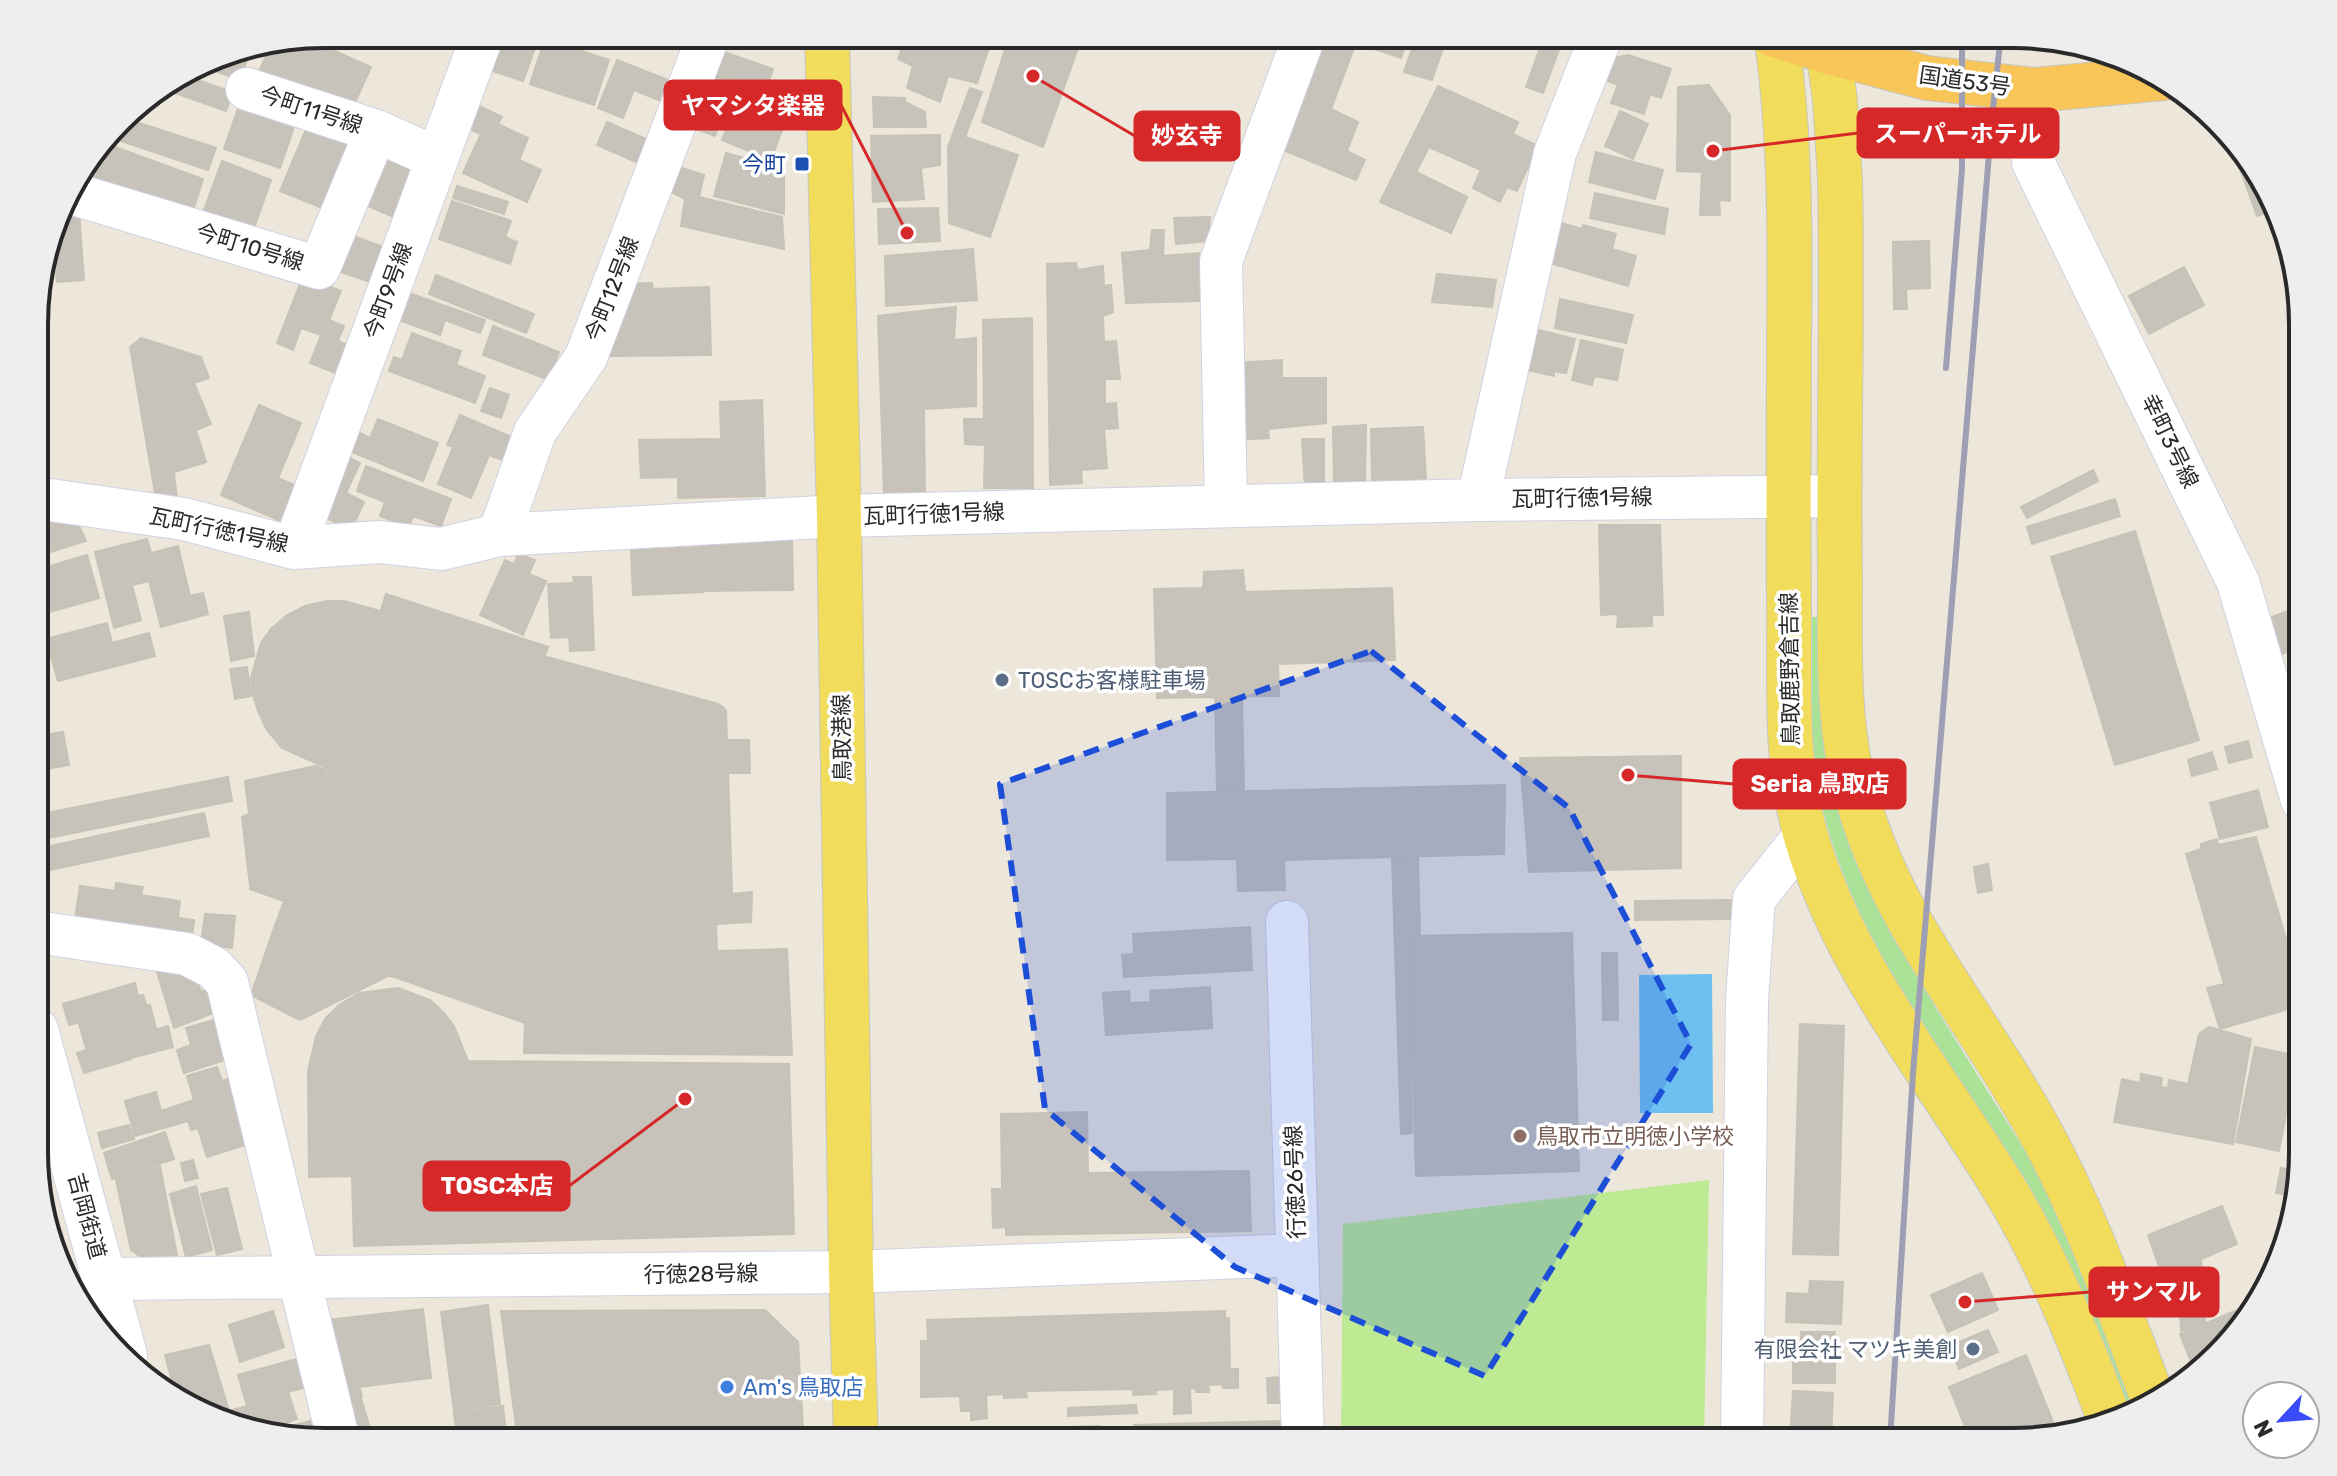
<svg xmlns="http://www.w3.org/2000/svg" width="2337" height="1476" font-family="Rubik,'Noto Sans JP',sans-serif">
	<rect width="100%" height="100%" fill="#ece6db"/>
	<path fill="#aae397" d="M1812,617H1820L1889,925L1935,1007L2027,1154L2073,1246L2137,1410L2127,1413L1892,980C1859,913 1826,846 1816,772C1809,720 1812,668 1812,617Z"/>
	<path fill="#bdea93" d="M1709,1180L1704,1442H1341L1343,1224Z"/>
	<path fill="#6dc0ef" d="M1712,974L1713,1113H1640L1639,975Z"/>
	<path fill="#c7c3bb" stroke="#c7c2b5" stroke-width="2" d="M506,34H540L523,81L493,71Z
		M907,34H980L992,39L977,83L948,76L940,102L907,88L913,66L898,59Z
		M1010,34H1067L1081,39L1043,147L982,122Z
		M1324,34L1354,48L1331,109L1358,122L1347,151L1365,160L1356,180L1283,150Z
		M1363,34H1409L1401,58L1359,44Z
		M1417,34H1448L1432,80L1404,72Z
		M1545,34H1551L1563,39L1543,93L1526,87Z
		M305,38L371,67L347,120L255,80L271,45Z
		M545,39L609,60L594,105L530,84Z
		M251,48L240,80L198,65L213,56Z
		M718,50L773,69L765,92L710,72Z
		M1628,55L1671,69L1661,98L1650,94L1644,114L1611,103L1618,85L1603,79L1608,59Z
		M617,60L681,85L673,106L634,90L623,118L598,108Z
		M709,73L780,101L779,125L702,92Z
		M183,75L233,92L226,111L161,88Z
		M1709,85L1730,115V201L1719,200L1720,215H1700L1702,172L1677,171L1678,87Z
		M1438,86L1518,122L1513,134L1538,146L1517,191L1507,187L1500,202L1473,188L1481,170L1429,147L1416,172L1467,197L1451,233L1380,202Z
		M970,88L982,92L965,137L1018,155L990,237L949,223L948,147Z
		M873,97L905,98V102L925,112L926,127H874Z
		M241,100L287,116L285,124L294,127L280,168L224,149Z
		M703,102L724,111L715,136L693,128Z
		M477,105L502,117L498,124L528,138L519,160L541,170L527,202L463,173L481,134L467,128Z
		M734,111L782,130L771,160L722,140Z
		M1620,111L1648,124L1633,159L1605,146Z
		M124,118L216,148L208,170L109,137Z
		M607,122L655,143L645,166L597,145Z
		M307,127L353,146L327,210L280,191Z
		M940,135V165L921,168L924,199L873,202L871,136Z
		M104,143L203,179L189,224L73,184Z
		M381,150L422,168L400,220L359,202Z
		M2238,151L2264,179L2274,210L2257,216L2234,152Z
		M1596,152L1663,170L1655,199L1589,182Z
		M726,153L784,169V214L714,196Z
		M222,161L271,180L253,231L200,221Z
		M672,165L704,175L699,197L782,217L784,249L681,226L685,199L669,191Z
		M457,186L508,202L504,214L453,198Z
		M1595,193L1668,209L1664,234L1590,218Z
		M452,201L511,221L505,237L517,242L510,264L439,239Z
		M938,208L940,241L879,244L878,209Z
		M79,211L84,280L57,282L55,263H43L59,212Z
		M1210,217L1208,241L1176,244L1174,218Z
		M1558,222L1582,229L1583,225L1616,234L1612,249L1636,256L1628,286L1547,262Z
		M1152,230H1164L1163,256L1199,253V301L1126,303L1122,253L1150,250Z
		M342,232L392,250L379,285L329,268Z
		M1929,241L1930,288L1906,289L1907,309H1894L1893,242Z
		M973,249L977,300L886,306L885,256Z
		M1076,263L1077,270L1103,266L1104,286L1111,285L1113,312L1103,316L1104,342L1116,341L1120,379H1105V404L1116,403L1118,428L1104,429L1107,468L1081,470L1082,483L1050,485L1047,264Z
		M2184,267L2204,305L2149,334L2129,296Z
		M1437,274L1496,280L1492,307L1432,302Z
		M436,275L534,314L526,333L429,294Z
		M303,276L341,291L329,320L344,326L338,341L354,348L343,376L310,363L321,335L301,328L293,350L277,343Z
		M652,283L653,289L709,287L711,355L611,356L610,319L620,284Z
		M409,293L485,320L480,333L445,320L440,335L399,320Z
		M1560,299L1633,315L1626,343L1555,328Z
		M956,307L954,340L976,338V406L924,409L925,493L884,494L878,316Z
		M1032,318L1033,488H984L985,445L965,444L964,419H984L983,320Z
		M493,326L559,352L549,380L483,355Z
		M1530,328L1575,339L1566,373L1554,371V376L1519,368Z
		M412,333L461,351L456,365L485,376L475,403L389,371L394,357L402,360Z
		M141,338L201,357L209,378L194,383L211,424L196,430L206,462L174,472L177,501L155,493L130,347Z
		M1581,340L1623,350L1617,380L1594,376L1592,385L1572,380Z
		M1282,360V378H1326V423L1268,429L1269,438L1237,440L1235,363Z
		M490,388L509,395L501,418L481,411Z
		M762,400L765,496L678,498V477L641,478L639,440L721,439L720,402Z
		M259,405L301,423L278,478L301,488L285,523L221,495Z
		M460,415L514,438L505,461L489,455L471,498L438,484L453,447L447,445Z
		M378,419L438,443L423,481L352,452L360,433L370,438Z
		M1366,425L1365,481L1334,482L1333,427Z
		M1423,427L1426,479L1372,481L1371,429Z
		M1302,439H1324V485L1305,487Z
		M348,457L360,463L346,493L364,502L351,530L320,515Z
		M366,466L451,499L441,526L413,516L409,527L380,516L385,502L357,491Z
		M2093,470L2098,481L2027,518L2021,507Z
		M2115,499L2120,516L2032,544L2027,527Z
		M74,515L86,541L44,554L36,533V518Z
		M1599,525H1660L1663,615H1652V626L1617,627L1618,614L1601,615Z
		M2135,531L2199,740L2115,765L2051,557Z
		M147,539L151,553L178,546L190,596L203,593L208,614L161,627L149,581L132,585L141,620L114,628L95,552Z
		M792,540L793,590L704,591L702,541Z
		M701,547L703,592L633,595L631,550Z
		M518,554L535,560L529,574L546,581L523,635L480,615L505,560L514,564Z
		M87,555L99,598L36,616V570Z
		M1243,570L1245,592L1392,588L1395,660L1278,664L1279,696L1157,698L1154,589L1203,588L1204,572Z
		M573,577H591L594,650L570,651L569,637L551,638L548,584L574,583Z
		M386,594L548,647L545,655L381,610Z
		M327,601H344L718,704L723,707L726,711L733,923L716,924L717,951L787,949L792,1055L524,1053L525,1023L272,934L284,901L250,889L268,835L300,846L329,769L282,748L267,730L258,711L253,695L251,678L261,643L271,629L287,615L305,606Z
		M2302,606V646L2282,654L2269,618Z
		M249,612L254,656L231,661L224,616Z
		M107,623L112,643L149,633L155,656L58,681L46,639Z
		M247,667L251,696L235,699L230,669Z
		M2302,680V740L2287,685Z
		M1242,697L1244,790L1217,791L1215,698Z
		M63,732L69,765L36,771V736Z
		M728,740H749L750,773H730Z
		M2248,741L2252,757L2229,763L2225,747Z
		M2212,752L2217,769L2192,776L2188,760Z
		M1681,756V868L1529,872L1520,758Z
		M315,766L326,770L300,845L268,834L250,886L242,817L249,814L245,781Z
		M228,777L232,801L38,840L36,815Z
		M1505,785L1504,854L1284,860L1285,890L1238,891L1237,859L1167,860V793Z
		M2258,790L2268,827L2220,839L2210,803Z
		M204,813L209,836L36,873V849Z
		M2256,837L2302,993V1005L2220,1029L2207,988L2224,984L2186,854L2201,849V844L2217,839L2218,845Z
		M1418,857L1420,935H1408L1412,1133L1401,1134L1392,858Z
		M1988,864L1992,890L1978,893L1974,867Z
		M116,883L143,887L141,895L180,901L178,918L194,920L192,937L75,919L80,886L115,891Z
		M752,892L751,922L734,923L733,894Z
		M1731,900V919L1635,920V901Z
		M205,914L235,916L232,948L201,944Z
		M1250,927L1252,970L1124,977L1122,955L1134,954L1133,934Z
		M1572,933L1579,1171L1416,1176L1409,936Z
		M272,934L388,976L300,1020L251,995Z
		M1602,953H1617L1618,1020H1603Z
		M169,957L176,976L194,971L201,992L215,985L221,1010L174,1028L154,962Z
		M135,983L138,996L143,995L146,1004L69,1025L63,1004Z
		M1210,987L1212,1028L1106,1035L1103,993L1129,991L1130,1003L1151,1002L1150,991Z
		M398,988L430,1000L444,1013L454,1026L468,1061L789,1064L794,1234L354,1246L352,1176L309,1177L308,1071L316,1036L325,1019L339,1005L359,993Z
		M150,1005L156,1028L86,1048L79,1024Z
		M224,1017L234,1057L184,1073L177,1050L191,1045L186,1028Z
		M1800,1024L1844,1026L1838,1255L1793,1254Z
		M168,1026L173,1047L131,1058L126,1039Z
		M2209,1027L2251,1039L2233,1144L2114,1122L2122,1079L2140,1083L2141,1074L2162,1078L2161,1087L2168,1088L2169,1080L2188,1084L2199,1034Z
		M124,1039L131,1059L84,1073L77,1053Z
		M2255,1047L2297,1056L2279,1151L2236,1142Z
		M217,1067L222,1081L228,1079L248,1144L207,1157L198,1128L191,1130L188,1121L135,1136L125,1101L156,1092L161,1111L194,1100L187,1076Z
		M1087,1112L1088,1173L1249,1171L1251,1231L1006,1235V1227L993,1228L992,1189H1002L1001,1114Z
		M129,1125L134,1139L102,1148L98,1133Z
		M165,1132L174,1159L112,1179L104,1153Z
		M193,1160L198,1178L185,1181L181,1163Z
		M160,1166L177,1255L141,1257L131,1250L116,1180Z
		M2281,1168L2293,1170L2288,1195L2276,1193Z
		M196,1186L212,1250L186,1257L170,1194Z
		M227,1188L242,1249L217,1255L201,1194Z
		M2222,1206L2237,1244L2201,1259L2205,1323L2181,1331L2178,1268L2162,1275L2148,1235Z
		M1982,1273L1998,1310L1948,1332L1931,1295Z
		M1810,1281L1843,1282L1841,1324L1786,1322L1787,1293L1809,1294Z
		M488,1305L500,1404L454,1411L441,1312Z
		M2249,1305L2253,1314L2194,1369L2180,1334Z
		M423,1309L431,1378L359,1387L362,1396L344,1398L326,1320Z
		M765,1310L798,1342L803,1428L700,1433V1442H518L501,1311Z
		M273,1311L284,1347L240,1362L229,1325Z
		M1225,1311V1319L1229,1318L1230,1369H1238V1388H1223L1222,1384L1208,1385L1209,1392H1196V1388L1190,1389L1191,1413L1174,1414V1389L1156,1390V1394L1133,1395L1134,1389L1026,1391L1027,1397L1004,1398V1394L986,1395L987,1418L971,1420V1411H961L960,1396L921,1397V1341H928L927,1320Z
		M1988,1330L1998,1352L1959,1369L1949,1346Z
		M1801,1332H1835V1383H1793V1345H1801Z
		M209,1345L229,1411L247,1406L238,1375L304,1357L310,1386L288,1392L297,1419L261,1432L231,1427L177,1400L165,1355Z
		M2026,1355L2058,1434L2032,1441H1971L1949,1387Z
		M1282,1377L1284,1403H1268L1267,1378Z
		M1793,1391L1833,1393L1831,1441H1790Z
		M361,1398L374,1442H352L343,1399Z
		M1136,1405L1137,1413L1068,1416V1408Z
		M503,1406L507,1442H458L454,1413Z
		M310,1421L315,1441L266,1433Z
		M1285,1421L1286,1442H1134V1425Z
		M1099,1426L1100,1437L974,1441L973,1430Z
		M1125,1427V1442H1105V1428Z
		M807,1438V1442H730V1440Z"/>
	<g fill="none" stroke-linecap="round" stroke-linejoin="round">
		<defs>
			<path id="minor" d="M247,89L376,131
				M2035,90L2033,162L2238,582L2302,800
				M67,192L319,268L376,131L437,158
				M36,498L184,519L294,548L379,542L441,549L499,535L839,516L1478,500L1839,496
				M1478,500L1555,153L1602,34
				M1226,506L1221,261L1305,34
				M499,535L535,432L586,357L709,34
				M294,548L483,34
				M1287,922L1303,1442
				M36,932L187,954L214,968L227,982L339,1442
				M104,1279L851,1272L1297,1255
				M1742,1442L1747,999L1754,899L1805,835"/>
			<path id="tertiary" d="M36,1030L125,1355"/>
			<path id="primary" d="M827,34L839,516L851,1272L856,1442
				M1776,34C1791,137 1790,239 1789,342C1789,428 1788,513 1789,599C1790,677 1784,758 1805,833C1842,964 1932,1071 2002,1185C2047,1258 2079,1338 2109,1418
				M1826,34L1835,100L1840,179C1843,312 1838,444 1840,577C1840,646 1837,718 1854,785C1886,917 1975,1012 2038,1128C2087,1216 2119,1311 2155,1404"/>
			<path id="trunk" d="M1772,34L1829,52L1927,78L2035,90L2164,78"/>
		</defs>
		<use href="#minor" stroke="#d0d2e3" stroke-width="44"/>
		<use href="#tertiary" stroke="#d0d2e3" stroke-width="46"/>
		<use href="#primary" stroke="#c7c7c7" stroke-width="46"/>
		<use href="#trunk" stroke="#c7c7c7" stroke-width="46"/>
		<use href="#minor" stroke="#fff" stroke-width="42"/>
		<use href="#tertiary" stroke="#fff" stroke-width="44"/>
		<use href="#primary" stroke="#f1dc5b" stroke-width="44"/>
		<use href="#trunk" stroke="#f8c558" stroke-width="44"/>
		<path stroke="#9e9fb4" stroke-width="6" d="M1946,368L1962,169V34
			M1890,1441L1913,1073L1992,118L2001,34"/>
	</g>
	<path fill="#1d4ed8" fill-opacity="0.2" stroke="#1d4ed8" stroke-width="6" stroke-dasharray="16 10" stroke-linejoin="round" d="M1371,651L1569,808L1691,1044L1485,1376L1235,1267L1045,1109L1000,784Z"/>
	<rect fill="#1a4fb4" stroke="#fff" stroke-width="3" x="794" y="156" width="16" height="16" rx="4"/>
	<g fill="#5c6f8a" stroke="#fff" stroke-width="3">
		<circle cx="1002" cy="680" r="8"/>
		<circle cx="1973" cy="1349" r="8"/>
	</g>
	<circle fill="#8d6e63" stroke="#fff" stroke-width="3" cx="1520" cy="1136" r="8"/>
	<circle fill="#3f7fe0" stroke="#fff" stroke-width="3" cx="727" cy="1387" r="8"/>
	<g text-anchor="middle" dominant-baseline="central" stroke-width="7" stroke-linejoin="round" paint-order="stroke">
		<g font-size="22" fill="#292929" stroke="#fff">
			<text transform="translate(1965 81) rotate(8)">国道53号</text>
			<text transform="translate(311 110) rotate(18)">今町11号線</text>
			<text transform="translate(250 247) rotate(17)">今町10号線</text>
			<text transform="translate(612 289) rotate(-69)">今町12号線</text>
			<text transform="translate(388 291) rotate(-70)">今町9号線</text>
			<text transform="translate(2170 441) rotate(64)">幸町3号線</text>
			<text transform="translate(1582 498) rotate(-1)">瓦町行徳1号線</text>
			<text transform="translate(934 514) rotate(-2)">瓦町行徳1号線</text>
			<text transform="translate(219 530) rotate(12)">瓦町行徳1号線</text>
			<text transform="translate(1790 669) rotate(-91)">鳥取鹿野倉吉線</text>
			<text transform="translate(842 738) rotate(-91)">鳥取港線</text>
			<text transform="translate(1295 1182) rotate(-92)">行徳26号線</text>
			<text transform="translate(87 1216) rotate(75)">吉岡街道</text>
			<text transform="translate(701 1274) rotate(-1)">行徳28号線</text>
		</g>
		<g font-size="22" fill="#164399" stroke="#fff" text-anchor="end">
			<text x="786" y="164">今町</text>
		</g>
		<g font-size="22" fill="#4e5e75" stroke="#fff" text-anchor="start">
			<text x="1018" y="680">TOSCお客様駐車場</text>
			<text x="1957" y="1349" text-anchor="end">有限会社 マツキ美創</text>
		</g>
		<g font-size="22" fill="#785e54" stroke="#fff" text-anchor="start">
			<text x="1536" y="1136">鳥取市立明徳小学校</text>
		</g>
		<g font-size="22" fill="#366cbe" stroke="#fff" text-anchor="start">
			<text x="743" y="1387">Am's 鳥取店</text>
		</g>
	</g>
	<path d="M0 0H2337V1476H0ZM324 48H2013A276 276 0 0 1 2289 324V1152A276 276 0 0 1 2013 1428H324A276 276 0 0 1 48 1152V324A276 276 0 0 1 324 48Z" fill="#eee" fill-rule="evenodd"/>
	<path fill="none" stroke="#292929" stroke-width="4" d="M324 48H2013A276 276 0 0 1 2289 324V1152A276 276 0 0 1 2013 1428H324A276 276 0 0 1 48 1152V324A276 276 0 0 1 324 48Z"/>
	<path fill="none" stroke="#d62828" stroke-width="3" d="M907 233L841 105M1713 151L1858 133M1033 76L1135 136M1628 775L1734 784M685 1099L569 1186M1965 1302L2090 1292"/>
	<g fill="#d62828" stroke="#fff" stroke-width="3">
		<circle cx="907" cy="233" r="8"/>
		<circle cx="1713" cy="151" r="8"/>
		<circle cx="1033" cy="76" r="8"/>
		<circle cx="1628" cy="775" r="8"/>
		<circle cx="685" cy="1099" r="8"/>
		<circle cx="1965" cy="1302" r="8"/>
	</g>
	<g fill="#d62828" stroke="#d62828" stroke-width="3">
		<rect x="665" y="81" width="176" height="48" rx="8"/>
		<rect x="1858" y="109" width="200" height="48" rx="8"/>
		<rect x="1135" y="112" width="104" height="48" rx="8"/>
		<rect x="1734" y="760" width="171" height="48" rx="8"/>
		<rect x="424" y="1162" width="145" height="48" rx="8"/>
		<rect x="2090" y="1268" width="128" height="48" rx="8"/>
	</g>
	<g font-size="24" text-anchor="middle" font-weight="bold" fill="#fff">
		<text x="753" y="114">ヤマシタ楽器</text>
		<text x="1958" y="142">スーパーホテル</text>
		<text x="1187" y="144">妙玄寺</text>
		<text x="1820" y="792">Seria 鳥取店</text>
		<text x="497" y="1194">TOSC本店</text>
		<text x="2154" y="1300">サンマル</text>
	</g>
	<g transform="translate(2281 1420) rotate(244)"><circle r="38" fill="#ffffff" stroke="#a9a9a9" stroke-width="2"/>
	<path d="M0-6L14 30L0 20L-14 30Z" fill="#3a4bfa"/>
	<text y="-12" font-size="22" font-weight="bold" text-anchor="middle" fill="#292929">N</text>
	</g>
</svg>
